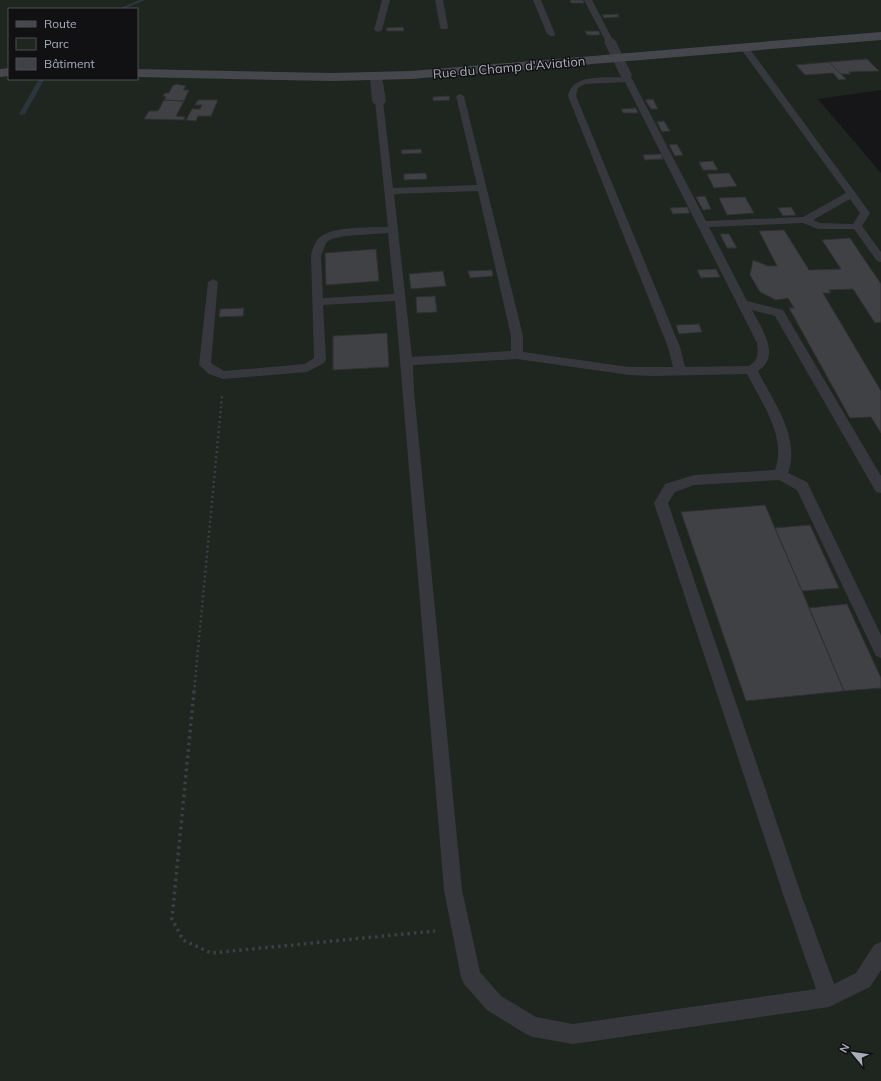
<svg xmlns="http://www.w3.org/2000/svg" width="881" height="1081" font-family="Mulish,sans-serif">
	<rect width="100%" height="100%" fill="#161618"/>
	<path fill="#1e261f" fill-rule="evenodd" d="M0,0H881V90L818,99L881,173V1081H0ZM9,9H137V79H9Z"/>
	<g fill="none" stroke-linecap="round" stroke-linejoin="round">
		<path fill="#2c353c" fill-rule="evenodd" d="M139,0H145L124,9H118Z
			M39,79L44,80L25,114L20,115L19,114Z"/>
	</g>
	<path fill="#404145" stroke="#303034" d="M570,0H583L584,3H571Z
		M618,14L619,17L604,18L602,15Z
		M403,27L404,31H387L386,28Z
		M585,31H599L600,35H587Z
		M867,59L879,71L849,72L851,74H841L829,62Z
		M829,62L846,79L839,80L833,73L805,75L796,65Z
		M176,84L186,86L183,90H189L184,101L164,100L166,97L163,96L165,93H169L173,85H175Z
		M449,96L450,100L433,101V97Z
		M653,99L658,109H651L645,100Z
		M164,100L184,101L176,116L185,117L184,120L144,119L149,111H158Z
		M198,100H218L211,116H198L196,121L186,120L192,109H200L202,105H195Z
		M636,108L638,113H623L621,109Z
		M664,121L670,131L662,132L657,122Z
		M677,144L683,155L675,156L669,145Z
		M421,149L422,153L402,154L401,150Z
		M661,154L663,159L645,160L643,155Z
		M713,161L718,170H703L699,162Z
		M426,173L427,179L404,180V174Z
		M729,173L737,186L714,188L707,174Z
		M705,196L711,209L703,210L696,197Z
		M745,197L754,213L727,215L719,198Z
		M687,207L690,213L673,214L670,208Z
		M791,207L796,215L783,216L778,208Z
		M784,230L809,270L841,269L822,240L850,238L881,284V322L875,323L853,289L829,290L831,293H823L881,391V433L871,417L850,418L789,308H794L788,298L776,300L760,292L750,275L753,260L768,266H777L759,231Z
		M720,234H729L737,248H727Z
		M376,249L379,281L326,285L325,253Z
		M716,269L720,277L701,278L697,270Z
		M492,270L493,276L470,278L468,271Z
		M443,271L446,286L411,289L409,274Z
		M435,296L437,312L417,313L416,297Z
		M244,308L243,316L219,317L220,309Z
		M699,324L702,332L679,334L676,325Z
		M387,333L389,367L333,370V336Z
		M765,505L802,591L844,691L746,701L681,512Z
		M810,525L839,588L802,591L775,528Z
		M847,604L881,678V688L844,691L809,608Z"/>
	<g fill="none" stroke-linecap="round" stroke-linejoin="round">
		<path stroke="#3d3f44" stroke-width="2.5" stroke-dasharray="2 3" stroke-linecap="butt" d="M194,692L222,396"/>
		<path stroke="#3d3f44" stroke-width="3.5" stroke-dasharray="2.5 4" stroke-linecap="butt" d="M194,691L172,919L183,940L211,953L435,931"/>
		<path fill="#37383d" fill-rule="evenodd" d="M382,0H390L382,30L378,32L374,30Z
			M435,0H443L448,27L447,29H441L440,27Z
			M533,0H541L555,34L554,36H551L547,34Z
			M584,0H592L614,42L613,44H610L606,42Z
			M741,45H747L870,213L862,226L881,252V262L877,261L854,229H818L803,223L709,227L747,301L783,310L881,476V493L876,492L775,316L752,310C761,328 782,356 758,371C773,402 801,437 788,473L807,482L809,486L881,635V658L876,656L797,490L779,480L694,485L675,492L668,503L801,894L834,984L856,973L874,945L881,942V970L870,987L829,1007L573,1044L533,1037L526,1034L487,1010L464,984L461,977L444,890L395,301L323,305L326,360L324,363L307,372L223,379L209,374L199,365L208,282L213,279L218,282L211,363L224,371L305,364L314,358L311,256C312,250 314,244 318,239C332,225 369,228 388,227L375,101L379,99L383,101L393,188L477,185L456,96L460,94L464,96L523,336V352L629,367H673L668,347L568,96C572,73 606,78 623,77V73H629L706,221L803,217L846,193L741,49ZM625,82L757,343C758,353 759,360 749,366L685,367L680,347L576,96L578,88L585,84ZM478,191L511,336V351L412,357L394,194ZM850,199L860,213L853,224L820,223L813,220ZM388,233L394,294L323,298L321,256L326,243L331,239L345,236ZM517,359L629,375L652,376L747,374C762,403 787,437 775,470L694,475L665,484L654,503L783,894L816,989L573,1024L536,1017L501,996L480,972L462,890L414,391L413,365Z"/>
		<path fill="#37383d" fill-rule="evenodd" d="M610,38L614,39L616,42L632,75L630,78H622L620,75L604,42L606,39Z
			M376,72L380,73L382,76L386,101L384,104H374L372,101L370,76L372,73Z"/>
		<path fill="#45474d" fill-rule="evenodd" d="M881,32V40L411,79L332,81L137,77V69L332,73L411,71Z
			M9,68V76L0,77V69Z"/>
	</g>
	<g text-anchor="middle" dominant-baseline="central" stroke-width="3" stroke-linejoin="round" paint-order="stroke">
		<g font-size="13" fill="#a8adb8" stroke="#111113">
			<text transform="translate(509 67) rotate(-5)">Rue du Champ d'Aviation</text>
		</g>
	</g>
	<rect x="8" y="8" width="130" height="72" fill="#111113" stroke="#4d4f55"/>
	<rect x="16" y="21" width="20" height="6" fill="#45474d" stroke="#4d4f55"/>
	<text x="44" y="28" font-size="12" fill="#a8adb8">Route</text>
	<rect x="16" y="38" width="20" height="12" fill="#1e261f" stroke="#4d4f55"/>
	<text x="44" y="48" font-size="12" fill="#a8adb8">Parc</text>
	<rect x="16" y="58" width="20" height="12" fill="#404145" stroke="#4d4f55"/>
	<text x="44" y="68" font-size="12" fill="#a8adb8">Bâtiment</text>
	<g transform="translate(853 1053) rotate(299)" stroke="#111113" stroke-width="3" paint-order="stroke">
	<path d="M0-3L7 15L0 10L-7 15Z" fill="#a8adb8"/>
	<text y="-6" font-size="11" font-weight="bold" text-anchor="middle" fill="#a8adb8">N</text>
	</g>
</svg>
